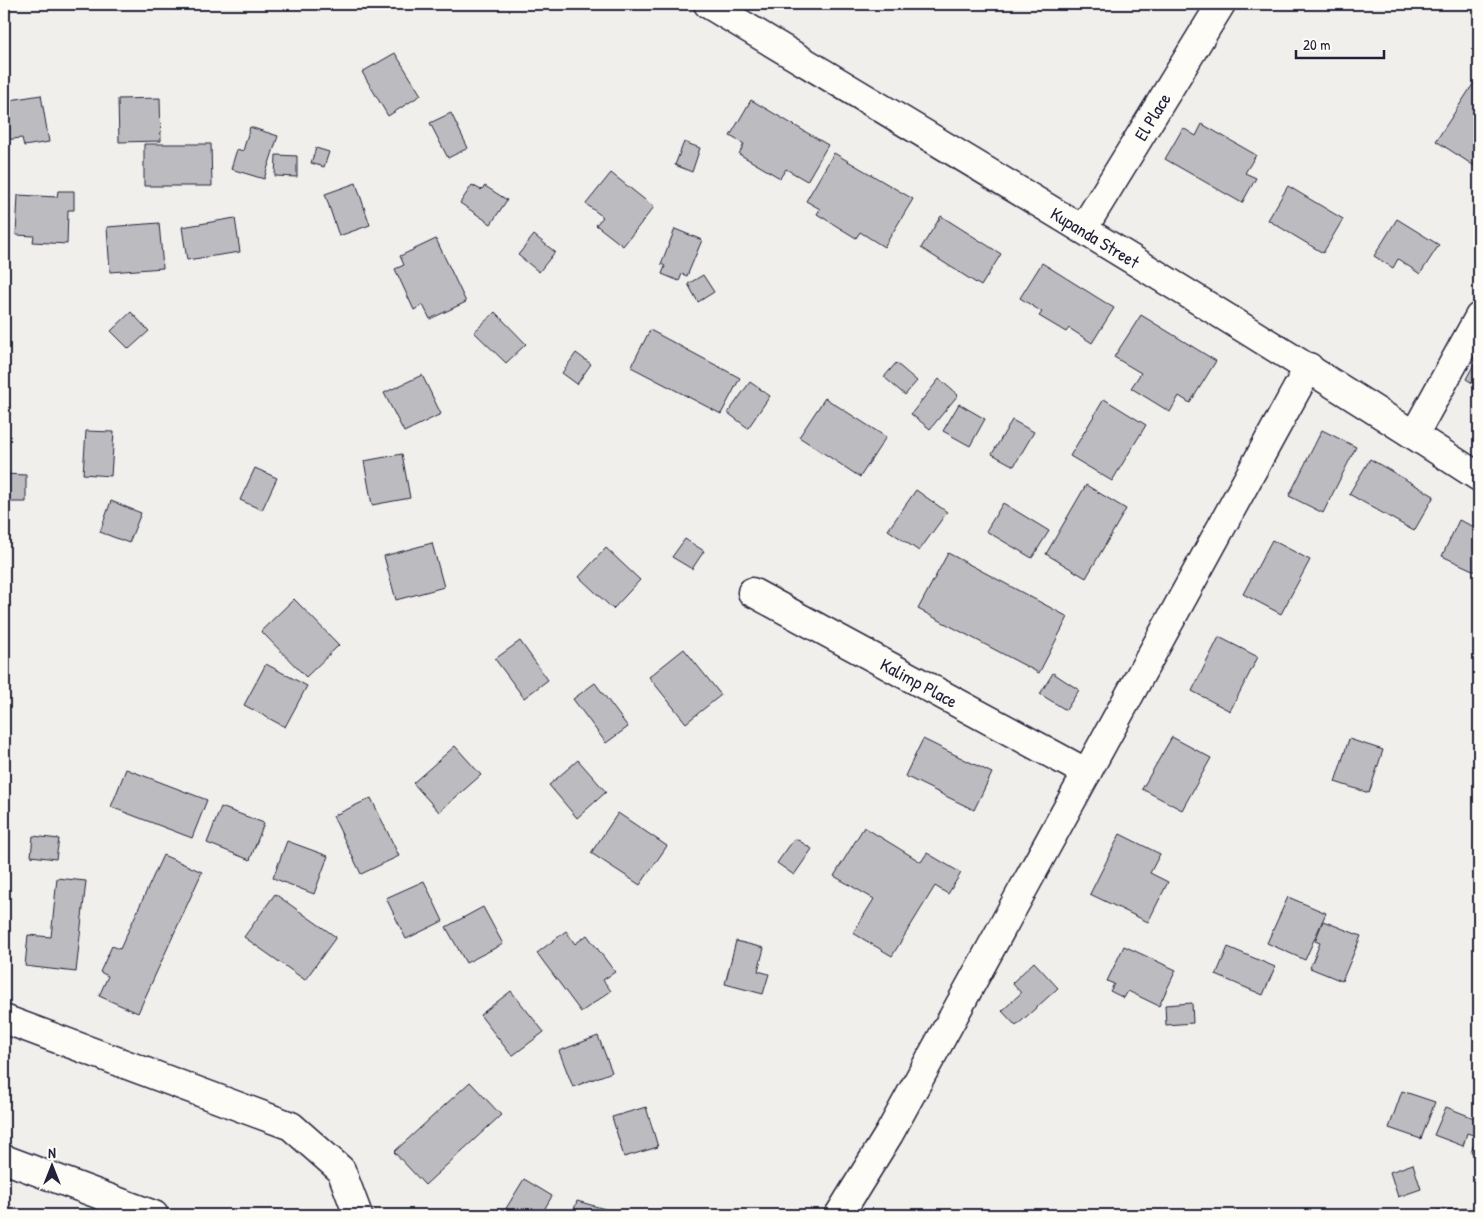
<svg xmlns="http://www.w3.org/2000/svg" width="1483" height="1219" font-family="'Patrick Hand',sans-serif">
	<rect width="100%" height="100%" fill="#f0efec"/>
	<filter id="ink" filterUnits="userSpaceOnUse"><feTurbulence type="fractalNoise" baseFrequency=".02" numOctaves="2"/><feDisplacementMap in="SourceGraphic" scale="10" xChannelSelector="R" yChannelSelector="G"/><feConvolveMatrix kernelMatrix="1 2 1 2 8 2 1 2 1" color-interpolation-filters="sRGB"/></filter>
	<g filter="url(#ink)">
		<path fill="#bcbcc0" stroke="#22223b" d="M395,53L421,95L388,116L362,72Z
			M1479,75V162L1476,167L1436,141Z
			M41,95L49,142L24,146L22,138L4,140V101Z
			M160,98L161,141L119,142L118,99Z
			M751,100L828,145L807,181L786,169L780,178L739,154L744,144L730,136Z
			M451,113L468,148L448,158L430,123Z
			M1202,124L1256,155L1245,173L1256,178L1242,203L1165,159L1183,128L1196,136Z
			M250,127L278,136L264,179L231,169L237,149L243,151Z
			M684,142L700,148L692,172L675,165Z
			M144,144H211L212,186H144Z
			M316,148L329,152L324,167L311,163Z
			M834,153L913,199L884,247L860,232L856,238L817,214L820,209L806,201Z
			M276,155L297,156V177L275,176Z
			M611,173L654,207L623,246L596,225L603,217L586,204Z
			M356,183L370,225L339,236L325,194Z
			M472,185L481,190L485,186L507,200L491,224L460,203Z
			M1288,186L1343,219L1323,253L1268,220Z
			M58,191H74V210H68L67,244L33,242L34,236L16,235L18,195L57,197Z
			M941,216L1001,254L981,286L921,248Z
			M235,218L240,252L187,260L182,227Z
			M1397,219L1439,245L1420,274L1398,259L1393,268L1374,256Z
			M159,223L163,268L110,272L107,227Z
			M675,229L702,240L687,276L682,274L679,281L662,274L665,266L661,264Z
			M534,235L555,252L539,272L518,255Z
			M436,239L466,302L430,319L423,305L414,310L395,269L404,265L400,256Z
			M1042,263L1114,308L1092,343L1069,328L1066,332L1039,316L1042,312L1020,298Z
			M703,275L714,292L698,302L688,284Z
			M131,312L149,331L129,349L111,331Z
			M495,312L526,344L506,363L474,332Z
			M1141,315L1216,361L1190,403L1179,396L1170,412L1131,388L1141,373L1114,357Z
			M650,330L740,378L721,414L631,367Z
			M576,353L591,364L577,384L562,373Z
			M1479,355V387L1466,379Z
			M896,363L917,381L905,395L884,377Z
			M422,375L441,414L404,432L384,393Z
			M939,379L958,395L930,429L911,414Z
			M750,382L770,396L748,428L728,413Z
			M825,398L886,437L860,477L799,437Z
			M1104,399L1146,425L1112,481L1070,456Z
			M959,404L985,419L970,446L943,431Z
			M1012,420L1034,432L1014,466L992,454Z
			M1322,430L1356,447L1323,513L1289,496Z
			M86,431L114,432L111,476L83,474Z
			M402,454L410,498L372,505L364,461Z
			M1370,459L1434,496L1414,531L1349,494Z
			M255,468L277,478L262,510L240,500Z
			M4,474L26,475V502H4Z
			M1086,485L1126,509L1086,578L1046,554Z
			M916,490L947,512L919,551L888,530Z
			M111,501L141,513L129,543L100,532Z
			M1003,503L1049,531L1032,558L986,531Z
			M1459,520L1479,529V573L1442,556Z
			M685,539L704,551L692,569L672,557Z
			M1272,540L1310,560L1281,614L1243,594Z
			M432,543L444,587L396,600L384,556Z
			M606,548L640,580L613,609L579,577Z
			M948,553L1068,617L1039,673L918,609Z
			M294,599L339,645L306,677L261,631Z
			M1219,637L1258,657L1230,711L1192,691Z
			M520,641L548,680L524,698L495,659Z
			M684,649L721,695L686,723L649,677Z
			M266,664L307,686L285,727L244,705Z
			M1053,673L1079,690L1066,710L1040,694Z
			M595,683L628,727L606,743L573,699Z
			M1172,737L1211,758L1182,810L1142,789Z
			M923,739L992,773L974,810L905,776Z
			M1349,739L1383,750L1369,793L1335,782Z
			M455,746L481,775L439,812L413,783Z
			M578,760L606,792L577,818L549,785Z
			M126,769L207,800L192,838L111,807Z
			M371,798L399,856L361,874L333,816Z
			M221,807L264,823L250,860L207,843Z
			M618,813L667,846L640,885L591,853Z
			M864,827L921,862L927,853L961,873L948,894L935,886L892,956L853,933L874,899L834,876Z
			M1120,834L1160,854L1150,873L1168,882L1148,922L1090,894Z
			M33,836L59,839L56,859L31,856Z
			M795,838L812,849L794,875L777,863Z
			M287,841L328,856L314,894L273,878Z
			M163,855L202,872L138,1013L99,996L108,976L100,972L112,946L120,949Z
			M57,878L86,881L76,972L25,966L28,935L51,937Z
			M424,881L443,921L406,939L386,898Z
			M275,894L336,937L305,980L244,937Z
			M1288,897L1326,913L1305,960L1267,943Z
			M483,907L503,944L466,963L446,927Z
			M1323,921L1361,936L1342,981L1310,968L1320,943L1315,941Z
			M566,931L575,944L587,935L615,972L603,980L611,991L581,1012L537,953Z
			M736,941L764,948L758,971L769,974L763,994L725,984Z
			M1124,946L1176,970L1159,1006L1128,991L1124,998L1110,991L1114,984L1107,981Z
			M1228,947L1275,967L1263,995L1216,975Z
			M1034,962L1058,988L1016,1026L1002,1011L1021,993L1012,983Z
			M511,991L544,1032L512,1056L480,1015Z
			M1192,1003L1193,1023L1166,1025L1165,1005Z
			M598,1036L612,1072L573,1087L559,1051Z
			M470,1082L501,1115L425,1185L394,1152Z
			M1402,1091L1435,1102L1421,1139L1389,1128Z
			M646,1107L658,1147L624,1157L612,1117Z
			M1446,1107L1479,1120L1473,1135L1467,1133L1463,1146L1434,1135Z
			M1479,1129V1155L1471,1152Z
			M1413,1164L1421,1189L1398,1197L1390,1172Z
			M524,1179L552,1196L541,1215H502Z
			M577,1201L605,1209L603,1215H572Z
			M1475,1208L1476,1215H1438L1437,1210Z"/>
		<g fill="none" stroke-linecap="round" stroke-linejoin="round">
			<defs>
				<g id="minor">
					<path id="s1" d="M708,4C966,159 1226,313 1479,477"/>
					<path id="s2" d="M1083,229L1221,4"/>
					<path d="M1414,435L1479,317"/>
					<path id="s3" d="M752,592L1087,773"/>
					<path d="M4,1019L291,1126L341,1170L358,1215"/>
					<path d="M4,1159L154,1215"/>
					<path d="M839,1215L889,1134L1309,367"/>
				</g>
			</defs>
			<use href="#minor" stroke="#22223b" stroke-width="31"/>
			<use href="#minor" stroke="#fdfcf7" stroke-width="28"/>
		</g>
	</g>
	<g text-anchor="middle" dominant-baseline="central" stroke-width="4" stroke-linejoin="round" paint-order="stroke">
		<g font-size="18" fill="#22223b" stroke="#fdfcf7">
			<text stroke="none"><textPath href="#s2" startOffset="132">El Place</textPath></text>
			<text stroke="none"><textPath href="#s1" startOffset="452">Kupanda Street</textPath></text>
			<text stroke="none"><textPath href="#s3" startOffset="190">Kalimp Place</textPath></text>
		</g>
	</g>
	<rect width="1483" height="1219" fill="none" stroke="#fdfcf7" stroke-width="20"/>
	<rect x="10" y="10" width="1463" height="1199" fill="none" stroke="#22223b" stroke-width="2" filter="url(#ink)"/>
	<g transform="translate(52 1166)" stroke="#fdfcf7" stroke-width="4" paint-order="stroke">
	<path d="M0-4L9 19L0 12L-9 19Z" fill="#22223b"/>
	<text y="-8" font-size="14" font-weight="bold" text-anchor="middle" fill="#22223b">N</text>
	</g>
	<path d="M1296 50v8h88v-8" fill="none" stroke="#22223b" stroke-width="2.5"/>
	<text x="1303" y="50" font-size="15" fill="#22223b" stroke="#fdfcf7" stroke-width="4" paint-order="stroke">20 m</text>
</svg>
